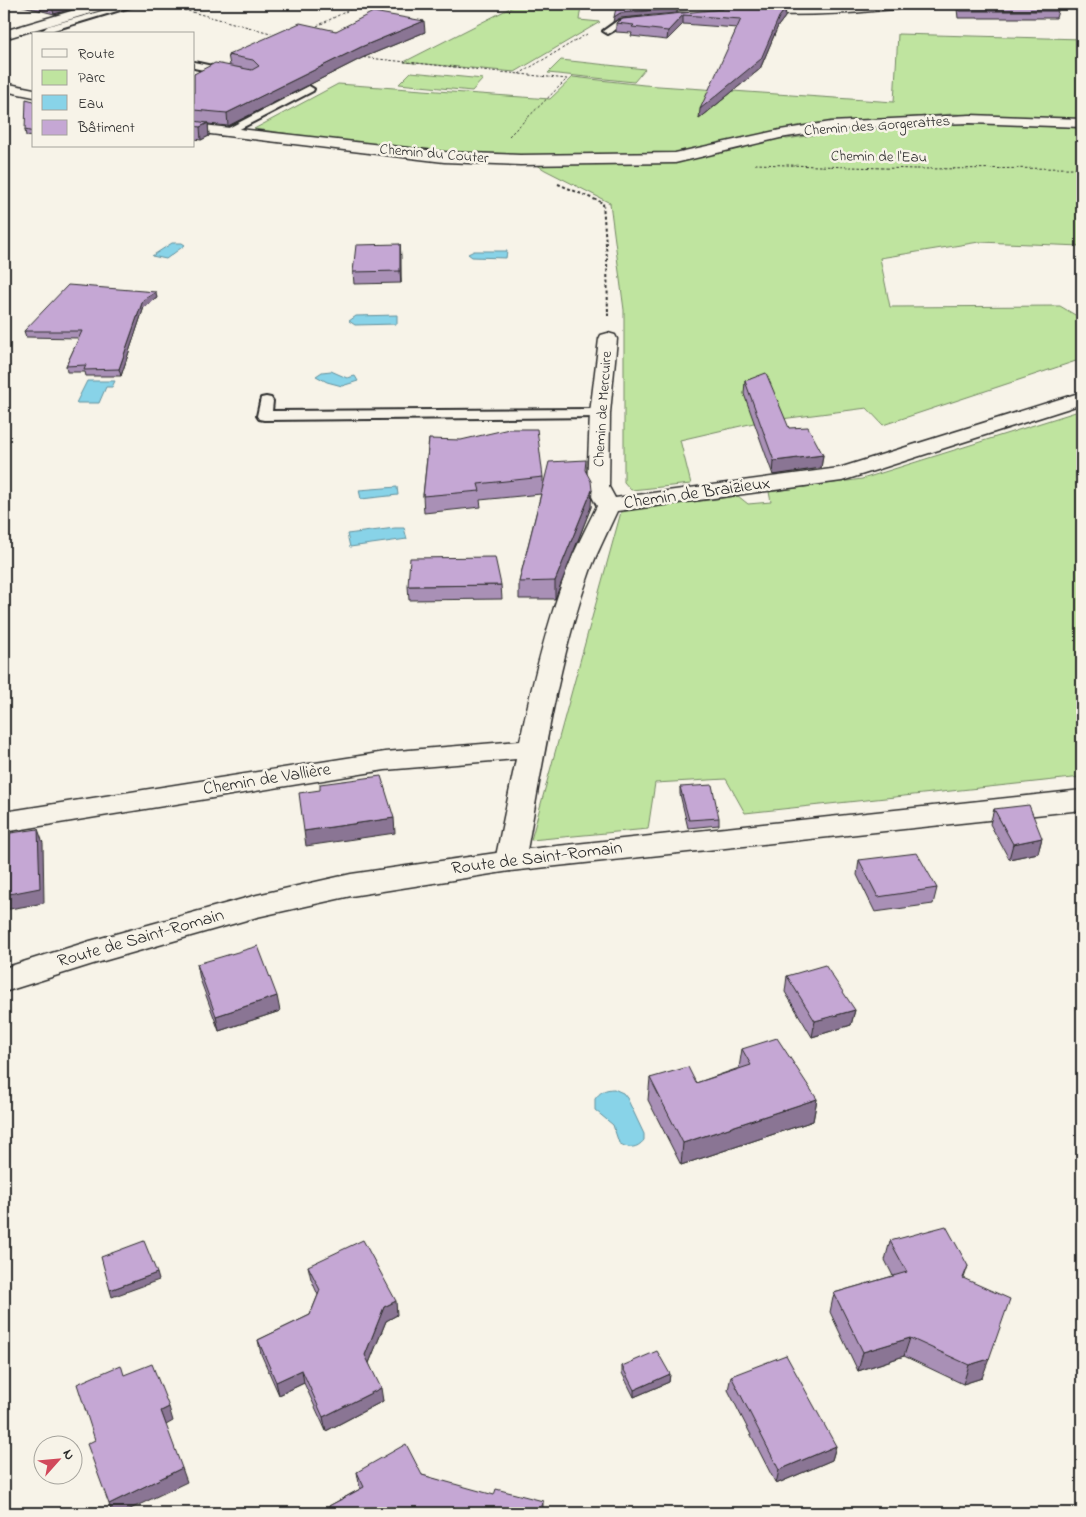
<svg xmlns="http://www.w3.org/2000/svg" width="1086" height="1517" font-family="'Indie Flower',sans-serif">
	<rect width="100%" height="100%" fill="#f7f3e8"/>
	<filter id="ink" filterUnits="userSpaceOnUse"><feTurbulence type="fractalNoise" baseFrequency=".02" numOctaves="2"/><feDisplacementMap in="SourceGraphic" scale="10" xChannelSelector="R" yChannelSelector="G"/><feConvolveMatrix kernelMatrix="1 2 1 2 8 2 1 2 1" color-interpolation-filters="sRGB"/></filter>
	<g filter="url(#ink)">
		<path fill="#bfe49f" stroke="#758865" d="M518,4L581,6L579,20L600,22L515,72L404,62Z
			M898,34L1082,39V120L952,114L827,124L769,134L787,139L839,131L968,123L1082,128V246L979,242L880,258L890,307L1060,306L1082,319V359L883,425L867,408L758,422L680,440L691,484L631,490L624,482V310L610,203L545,170L523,156L444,155L254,129L338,84L550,99L573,77L644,85L894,102Z
			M561,60L645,69L634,82L548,73Z
			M411,72L483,79L472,91L399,84Z
			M1082,410V777L745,813L726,779L655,783L648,829L531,840L621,512L738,496L748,504L771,502L769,492L862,479Z"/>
		<path fill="#88d3e8" stroke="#63909c" d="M172,243H182L185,245L166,259L152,256Z
			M474,251H507L506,258L472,257L468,254Z
			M397,315V324L355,325L349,321L356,316Z
			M331,371L347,378L355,376L358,381L342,386L327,382L316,376L322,372Z
			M87,381H115L112,387H106L99,403H76Z
			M397,487L398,495L361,499L359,490Z
			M395,528H404L407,539L350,547L347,534Z
			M614,1089L623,1093L627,1098L644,1134V1140C637,1149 628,1149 619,1143L613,1125L595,1110V1099C600,1092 605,1089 614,1089Z"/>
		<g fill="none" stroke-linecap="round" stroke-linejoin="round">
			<defs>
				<path id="lane" d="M127,4H140L54,30L53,31L54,34H45L42,31L48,26Z
					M642,18L647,21L645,23L622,26L608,34L603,31L617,21Z
					M194,62L235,71L237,73L232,76L194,68Z
					M309,86L314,89L313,91L228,135H220L219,133Z
					M266,397L271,398L273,401L272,411L600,409L605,410L607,413L605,416L600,417L264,420L259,419L257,416L261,398Z"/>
				<path id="street" d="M95,4H113L111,7L4,39V31Z
					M4,83L34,89V97L4,91Z
					M970,115L1082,119V127L970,123L902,125L831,130L780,138L675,163L520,165L444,162L194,132V124L444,152L520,155L675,153L780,130L831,122Z
					M608,333L615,335L617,339L610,413L609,487L615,498L839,468L1082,392V404L842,481L617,511C608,531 598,550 590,571C557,664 543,764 525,861L520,868L510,871L500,868L495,861L516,759L385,770L4,832V812L385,752L520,741C532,684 546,627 566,572C575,549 586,528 597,506L587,487L590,413L599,339L601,335Z"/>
				<path id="secondary" d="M612,4L798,7L912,4C906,10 892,9 883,10C795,20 706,12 618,8Z
					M1082,790V810L510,871L351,896L257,917L93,964L4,992V968L90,941L257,895L351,874L510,851Z"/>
			</defs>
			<use href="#lane" stroke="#2b2b2b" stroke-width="4"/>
			<use href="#street" stroke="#2b2b2b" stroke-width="3"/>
			<use href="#secondary" stroke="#2b2b2b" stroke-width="3"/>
			<path stroke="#2b2b2b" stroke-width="1" stroke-dasharray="2.5 2" stroke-linecap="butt" d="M162,4L278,35
				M313,28L361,4
				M359,57L567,79L509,136
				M519,74L587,34
				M755,164L915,169L1082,168"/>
			<path stroke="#2b2b2b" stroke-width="2" stroke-dasharray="3 2.5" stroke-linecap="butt" d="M558,184L603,203L607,259L608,316"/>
			<use href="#lane" fill="#f7f3e8" fill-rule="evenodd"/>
			<use href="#street" fill="#f7f3e8" fill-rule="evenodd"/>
			<use href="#secondary" fill="#f7f3e8" fill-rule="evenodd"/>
		</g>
		<path fill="#a990b6" stroke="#2b2b2b" d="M15,4H89L54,14Z
			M713,4H787V5Z
			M958,4H1053L1058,11L1056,18H958L957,9Z
			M786,8L785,17L778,26L760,69L699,119L737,28L683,24L667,40L631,36L632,33L616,32V23L623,19Z
			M336,31L425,32L362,58L228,126L208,124L209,136L201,140L194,139V74L230,65L228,55Z
			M34,101V137L26,136L25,130Z
			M400,244L401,283L354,284L353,272Z
			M157,298L144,307L121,376H86L85,372H67L66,366L79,338L26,337L24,331Z
			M745,381L789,428L823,455L821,468L773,475L744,394Z
			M429,439L543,477V487L586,471L591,507L555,599H519V582L541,494L480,500L481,507L424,513L423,496Z
			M501,585L502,599L409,600L408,586Z
			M680,787L719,818V825L688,828L680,794Z
			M994,809L1042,838L1038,853L1009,859L990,824Z
			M859,860L937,888L933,904L875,912L857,875Z
			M197,964L280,1011L219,1031L200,979Z
			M787,976L855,1010L851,1025L812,1037L785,992Z
			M742,1049L817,1099L813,1121L681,1165L648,1100L650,1078L696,1083L739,1068Z
			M890,1241L968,1266L964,1278L982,1378L963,1384L904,1356L858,1371L830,1312L834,1293L893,1276L885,1260Z
			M308,1266L397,1315L386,1321L369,1363L383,1401L326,1431L304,1383L279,1395L261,1354L258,1340L310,1315L318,1295L311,1279Z
			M622,1366L670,1374L669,1382L634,1397L622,1373Z
			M731,1376L836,1446L832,1460L776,1484L728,1390Z
			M357,1472L422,1475L543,1513H330L329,1506L360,1489Z"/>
		<path fill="#8a7594" stroke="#2b2b2b" d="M64,4H89L54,14L52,7Z
			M677,8V13L620,18L613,22L614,17L620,13Z
			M786,8L785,17L778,26L760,69L699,119L700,109L779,17Z
			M683,15V24L667,40L668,31Z
			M424,21L425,32L362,58L228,126L227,113L361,47Z
			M208,123L209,136L201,140L200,127Z
			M400,244L401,256V283L400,271Z
			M156,292L157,298L144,307L121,376L119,369L143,300Z
			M823,455L821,468L773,475L774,461Z
			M592,490L591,507L555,599V581Z
			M394,818L395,833L306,846L304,831Z
			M38,829L43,843L44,903L4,910V895Z
			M1042,838L1038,853L1009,859L1013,844Z
			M277,996L280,1011L219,1031L216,1016Z
			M855,1010L851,1025L812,1037L815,1021Z
			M817,1099L813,1121L681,1165L683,1143Z
			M157,1273L159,1280L112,1297L110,1290Z
			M396,1301L397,1315L386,1321L367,1368L365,1355L384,1307Z
			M910,1338L904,1356L858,1371L863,1352Z
			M989,1359L982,1378L963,1384L969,1365Z
			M302,1370L304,1383L279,1395L276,1382Z
			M670,1374L669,1382L634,1397V1390Z
			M381,1388L383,1401L326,1431L323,1417Z
			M169,1407L173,1421L166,1425L161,1411Z
			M836,1446L832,1460L776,1484L779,1470Z
			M182,1468L187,1482L122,1513H112L109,1504Z
			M543,1501V1513H540Z"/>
		<path fill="#c5a7d4" stroke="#2b2b2b" d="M40,4H64L52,7Z
			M617,4L677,8L620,13L614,17Z
			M958,4H1053L1058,11H959Z
			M727,6L786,8L779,17L761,59L700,109L741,19L683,15L668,31L632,27L634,25L616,23L623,19L722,9Z
			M373,12L424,21L361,47L227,113L194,110V74L215,63L252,70L259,66L253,60L228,55L300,23L336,31Z
			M26,99L34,101V132L25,130Z
			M194,121L208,123L200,127L194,126Z
			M400,244V271L353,272L356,245Z
			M68,285L156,292L143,300L119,369L84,370L86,365L66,366L82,331H24Z
			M766,373L789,428L808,427L823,455L774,461L745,381Z
			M509,429H537L543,477L478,484L480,491L423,496L429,439L461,440Z
			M586,460L585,470L591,481L592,490L555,581L519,582L549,462Z
			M495,557L501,585L408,586L410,558Z
			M381,776L394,818L304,831L299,793L320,790V784Z
			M712,785L719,818L689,820L680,787Z
			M1029,805L1042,838L1013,844L994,809Z
			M38,829L40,888L4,895V834Z
			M917,853L937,888L878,897L859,860Z
			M258,946L277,996L216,1016L197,964Z
			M825,965L855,1010L815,1021L787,976Z
			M777,1038L817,1099L683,1143L650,1078L688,1067L696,1083L751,1065L742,1049Z
			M946,1226L968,1266L963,1278L1010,1299L989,1359L969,1365L910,1338L863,1352L834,1293L907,1272L890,1241Z
			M363,1240L396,1301L384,1307L365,1355L381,1388L323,1417L302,1370L276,1382L258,1340L310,1315L320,1290L308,1266Z
			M144,1241L157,1273L110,1290L101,1257Z
			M657,1351L670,1374L634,1390L622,1366Z
			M786,1355L836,1446L779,1470L731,1376Z
			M152,1364L169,1407L161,1411L182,1468L109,1504L87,1444L95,1440L77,1384L121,1365L124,1375Z
			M406,1444L422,1475L494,1495L496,1489L543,1501L540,1513H332L329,1506L364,1487L357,1472Z"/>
	</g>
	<g text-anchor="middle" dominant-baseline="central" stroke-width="5" stroke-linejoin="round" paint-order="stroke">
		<g font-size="15" fill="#2b2b2b" stroke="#f7f3e8">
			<text transform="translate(877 126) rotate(-4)">Chemin des Gorgerattes</text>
			<text transform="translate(434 154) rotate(5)">Chemin du Couter</text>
			<text transform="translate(879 157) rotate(1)">Chemin de l'Eau</text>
			<text transform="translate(603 409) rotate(-86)">Chemin de Mercuire</text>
		</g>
		<g font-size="18" fill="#2b2b2b" stroke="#f7f3e8">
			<text transform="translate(697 494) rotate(-8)">Chemin de Braizieux</text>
			<text transform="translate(267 780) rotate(-9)">Chemin de Vallière</text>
			<text transform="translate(537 859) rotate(-7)">Route de Saint-Romain</text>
			<text transform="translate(141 939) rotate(-16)">Route de Saint-Romain</text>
		</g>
	</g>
	<rect width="1086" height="1517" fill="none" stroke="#f7f3e8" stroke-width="20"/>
	<rect x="10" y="10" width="1066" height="1497" fill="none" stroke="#2b2b2b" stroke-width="2" filter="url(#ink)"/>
	<rect x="32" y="32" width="162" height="115" fill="#f7f3e8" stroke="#a5a39c"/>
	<rect x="42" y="49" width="25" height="8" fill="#f7f3e8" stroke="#a5a39c"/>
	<text x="78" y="58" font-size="15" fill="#2b2b2b">Route</text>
	<rect x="42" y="70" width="25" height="15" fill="#bfe49f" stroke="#a5a39c"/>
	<text x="78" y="82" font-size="15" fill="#2b2b2b">Parc</text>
	<rect x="42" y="95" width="25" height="15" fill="#88d3e8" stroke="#a5a39c"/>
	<text x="78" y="108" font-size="15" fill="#2b2b2b">Eau</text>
	<rect x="42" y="120" width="25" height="15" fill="#c5a7d4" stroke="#a5a39c"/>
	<text x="78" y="132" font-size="15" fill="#2b2b2b">Bâtiment</text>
	<g transform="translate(58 1460) rotate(63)"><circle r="24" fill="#f7f3e8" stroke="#a5a39c"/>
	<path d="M0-4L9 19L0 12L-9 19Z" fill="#d1495b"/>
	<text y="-8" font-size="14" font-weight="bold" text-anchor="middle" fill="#2b2b2b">N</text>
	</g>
</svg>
